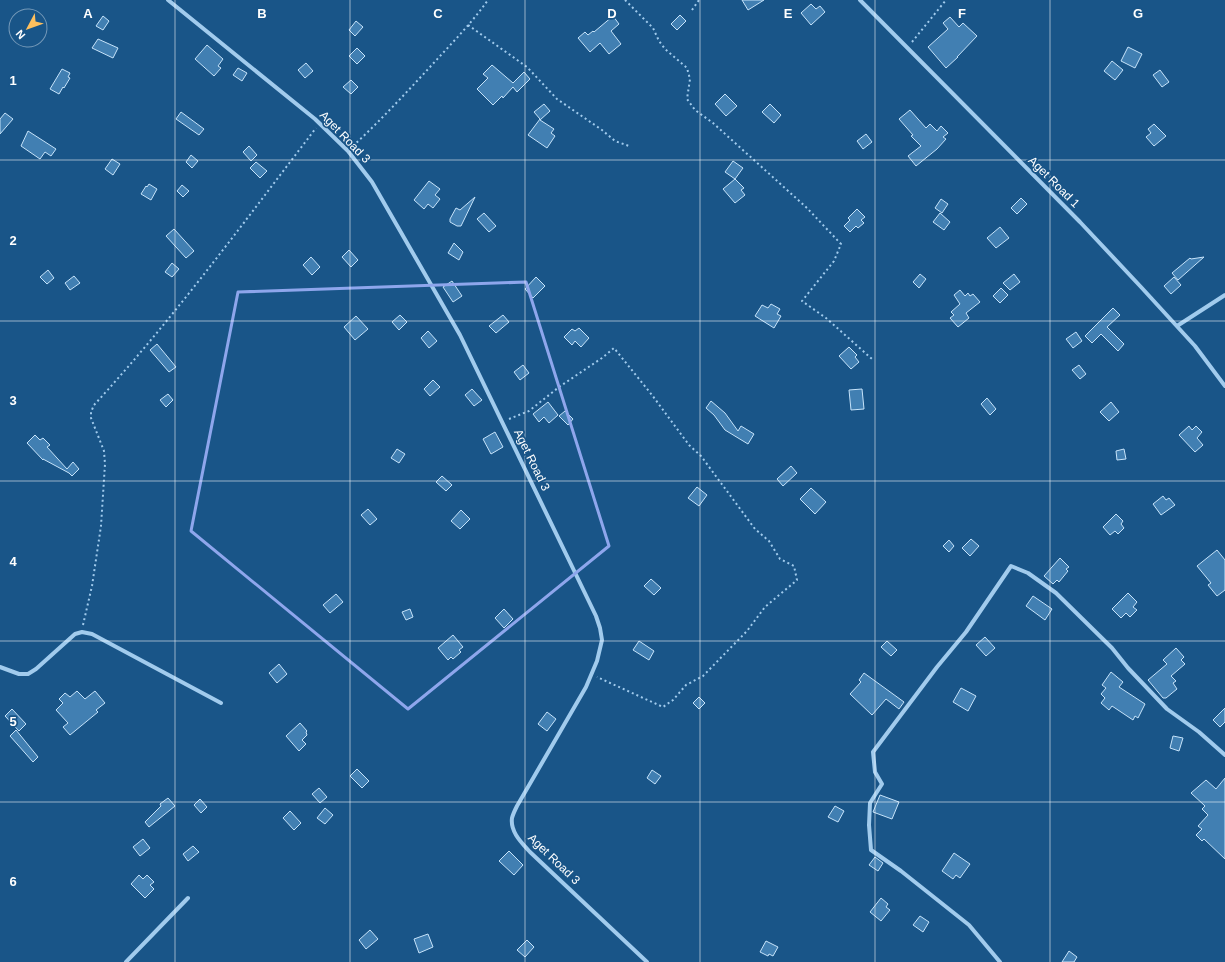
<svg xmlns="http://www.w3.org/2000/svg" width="1225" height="962" font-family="Helvetica,sans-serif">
	<rect width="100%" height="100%" fill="#195588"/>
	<path fill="#417fb2" stroke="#c6e3fa" d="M742,0H764L748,10Z
		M811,4L816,9L820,6L825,12L811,25L801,13Z
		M680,15L686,21L677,30L671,24Z
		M103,16L109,21L103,30L96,26Z
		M613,16L619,24L611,31L621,44L609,54L600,43L590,52L578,38L585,32L588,35L593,31L594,32Z
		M950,17L959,27L963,23L977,36L957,57H958L946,68L928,47L948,29L943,23Z
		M356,21L363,27L355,36L349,30Z
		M98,39L118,48L113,58L92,48Z
		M207,45L223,59L218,66L221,68L214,76L195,59Z
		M1128,47L1142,54L1135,68L1121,61Z
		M357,48L365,56L357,64L349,56Z
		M1112,61L1123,70L1115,80L1104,71Z
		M306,63L313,71L305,78L298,70Z
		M492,65L513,83L524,72L530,79L517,92L513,87L503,98L502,96L493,105L477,89L488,78L483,74Z
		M238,68L247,73L242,81L233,75Z
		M62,69L70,73L68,77L70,78L64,88L63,87L59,94L50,89Z
		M1160,70L1169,82L1162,87L1153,75Z
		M351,80L358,87L351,94L343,87Z
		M725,94L737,106L726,116L715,104Z
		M544,104L550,111L540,120L554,129L551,133L555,136L547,148L528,135L540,119L534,112Z
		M770,104L781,115L774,123L762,112Z
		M910,110L926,128L930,124L937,131L941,126L948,133L943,137L946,139L937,149L916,166L908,156L921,146L911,136L913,135L899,119Z
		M181,112L204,129L199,135L176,119Z
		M5,113L13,119L0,134V119Z
		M1154,124L1166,136L1154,146L1146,137L1151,133L1148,129Z
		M28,131L56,149L51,156L45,152L40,159L21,146Z
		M866,134L872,142L863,149L857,141Z
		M249,146L257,155L251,161L243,152Z
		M191,155L198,161L192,168L186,162Z
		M112,159L120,164L113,175L105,169Z
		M733,161L743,168L735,179L744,188L741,190L745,195L735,203L723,189L735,179L725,172Z
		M256,162L267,171L260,178L250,168Z
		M429,181L440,189L435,195L440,199L433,208L428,204L424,209L414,200Z
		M149,184L157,189L151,200L141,194L146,186L147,187Z
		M182,185L189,191L183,197L177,191Z
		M475,197L461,226H457L450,222V219L456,208L460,210Z
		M1021,198L1027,204L1017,214L1011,208Z
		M941,199L948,204L942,213L935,208Z
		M857,209L865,217L861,220L864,223L858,228L856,226L850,232L844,226L850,220L848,218Z
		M484,213L496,226L489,232L477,219Z
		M940,213L950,222L944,230L933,222Z
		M1000,227L1009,238L996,248L987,238Z
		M174,229L194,251L186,258L166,236Z
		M454,243L463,252L459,260L448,253Z
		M349,250L358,260L351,267L342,257Z
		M311,257L320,267L312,275L303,265Z
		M1204,257L1178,280L1172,273L1190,258L1191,259Z
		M172,263L179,269L172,277L165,272Z
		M48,270L54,278L47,284L40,277Z
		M920,274L926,279L919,288L913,282Z
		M1014,274L1020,282L1010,290L1003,283Z
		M74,276L80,283L70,290L65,283Z
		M536,277L545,286L533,298L525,289Z
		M1174,277L1181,285L1171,294L1164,286Z
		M452,281L462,296L453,302L443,287Z
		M1001,288L1008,295L1000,303L993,296Z
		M960,290L965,296L968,293L970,296L973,294L980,302L966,313L969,318L958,327L950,318L954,315L951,312L960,304L954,295Z
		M771,304L780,309L777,314L781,316L774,328L755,316L762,305L768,308Z
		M1113,308L1120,315L1107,327L1124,344L1118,351L1101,334L1092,343L1085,336Z
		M400,315L407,322L399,330L392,322Z
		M503,315L509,322L496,333L489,326Z
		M356,316L368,329L355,340L344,327Z
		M579,328L589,338L581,347L575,341L572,345L564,337L572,329L575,331Z
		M428,331L437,341L429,348L421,338Z
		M1076,332L1082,341L1073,348L1066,339Z
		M157,344L176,367L169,372L150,350Z
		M849,347L857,355L855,357L859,362L851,369L839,356Z
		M523,365L529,373L520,380L514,372Z
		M1079,365L1086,374L1080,379L1072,370Z
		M433,380L440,387L430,396L424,389Z
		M472,389L482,400L474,406L465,395Z
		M862,389L864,409L851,410L849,390Z
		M168,394L173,400L166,407L160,400Z
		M987,398L996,409L990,415L981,404Z
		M711,401L725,413L738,431L741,426L754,434L748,444L725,430L714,415L706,408Z
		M548,402L558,415L549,423L544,417L539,422L533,414Z
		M1111,402L1119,412L1109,421L1100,412Z
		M565,411L573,419L568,425L559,416Z
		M1189,426L1192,430L1196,426L1202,432L1197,438L1203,445L1195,452L1179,435Z
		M495,432L503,447L491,454L483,439Z
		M35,435L40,440L43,438L50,445L47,447L67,469L73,462L79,469L72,476L69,473L43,459V460L27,443Z
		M397,449L405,454L399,463L391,458Z
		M1124,449L1126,459L1117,460L1116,451Z
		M791,466L797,473L783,486L777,479Z
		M442,476L452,485L446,491L436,482Z
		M697,487L707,495L699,506L688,498Z
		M811,488L826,502L815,514L800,499Z
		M1163,496L1166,500L1169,498L1175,505L1161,515L1153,504Z
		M368,509L377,519L370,525L361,515Z
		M461,510L470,519L460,529L451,521Z
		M1116,514L1123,521L1121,524L1124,528L1118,534L1115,531L1110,535L1103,527Z
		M971,539L979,546L970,556L962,548Z
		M949,540L954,546L949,552L943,546Z
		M1217,550L1225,560V590L1217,596L1208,585L1211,583L1197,566Z
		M1060,558L1069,567L1066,569L1068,571L1059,582L1057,580L1053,584L1044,576Z
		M651,579L661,588L654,595L644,586Z
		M1128,593L1137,602L1133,607L1137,610L1130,617L1126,613L1121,618L1112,609Z
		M336,594L343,602L330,613L323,605Z
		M1033,596L1052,609L1045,620L1026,606Z
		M410,609L413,617L406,620L402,612Z
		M504,609L513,619L504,628L495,618Z
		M453,635L463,647L459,650L461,652L453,659L451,657L448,660L438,648Z
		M985,637L995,648L986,656L976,645Z
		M639,641L654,651L649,660L633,650Z
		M887,641L897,650L891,656L881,647Z
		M1176,648L1184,657L1181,660L1185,664L1171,676L1176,681L1173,683L1177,689L1166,698H1163L1148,680L1167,664L1163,660Z
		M279,664L287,674L277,683L269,673Z
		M1111,672L1123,682L1119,687L1145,704L1138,718L1135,716L1133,720L1112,706L1109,710L1101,703L1105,698L1101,694L1106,688L1102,685Z
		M864,673L904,702L899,709L886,699L872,715L850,694L861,682L859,680Z
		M961,688L976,696L968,711L953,702Z
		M77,691L85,699L95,691L105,703L96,710L98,712L70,735L63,727L68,723L56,710L63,703L59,699L65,693L70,697Z
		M699,697L705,703L699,709L693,703Z
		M1225,708V722L1220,727L1213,720Z
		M12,709L26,724L19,731L5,716Z
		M547,712L556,719L547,731L538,724Z
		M300,723L307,731L306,732L307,735L302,740L306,744L299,751L286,736Z
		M16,730L38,757L33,762L10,736Z
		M1173,736L1183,738L1179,751L1170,748Z
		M357,769L369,781L362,788L350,776Z
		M652,770L661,776L655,784L647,778Z
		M1225,778V859L1204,839L1202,841L1196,835L1202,829L1198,826L1208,815L1202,809L1205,806L1191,793L1206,780L1216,789Z
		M319,788L327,797L320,803L312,794Z
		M880,795L899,802L892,819L873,812Z
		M168,798L175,806L149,827L145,822L161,806L160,804Z
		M200,799L207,807L201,813L194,805Z
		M835,806L844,811L838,822L828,817Z
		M325,808L333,815L325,824L317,818Z
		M290,811L301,823L294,830L283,818Z
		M143,839L150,848L140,856L133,847Z
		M193,846L199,852L188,861L183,854Z
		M509,851L523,865L514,875L499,861Z
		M954,853L970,864L960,878L956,875L953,879L942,871Z
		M875,857L883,863L878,871L869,865Z
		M139,875L143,879L147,875L154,882L150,885L154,889L145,898L131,884Z
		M881,898L888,904L886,907L890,910L881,921L870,912Z
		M920,916L929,922L923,932L913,925Z
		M370,930L378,939L366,949L359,940Z
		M428,934L433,947L419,953L414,939Z
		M527,940L534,947L525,957L517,950Z
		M766,941L778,947L773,956L769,954L768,956L760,952Z
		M1069,951L1077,957L1074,962H1062Z"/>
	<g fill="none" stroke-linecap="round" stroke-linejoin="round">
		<path stroke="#a1cbed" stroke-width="2" stroke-dasharray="2 3" stroke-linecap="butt" d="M625,0L653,28L659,41L665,49L687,68L690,79L687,99L695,110L713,123L807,208L841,244L834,261L802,301L826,318L872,359
			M692,10L699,0
			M468,25L527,67L557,99L602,130L615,141L629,146
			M912,42L946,0
			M353,146C380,121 405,94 430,67C450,45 471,24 488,0
			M509,419L529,411L559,387L602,358L614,348L652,395L689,445L701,456L755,529L769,541L780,559L794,566L797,580L765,607L747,631L703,676L686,685L673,700L663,707L597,677
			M83,625L92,586L101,526L105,464L104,451L91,418V412L94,405C174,318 244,222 316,128"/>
		<path stroke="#a1cbed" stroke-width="4" d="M168,0L315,119L348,151L372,182L460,335L596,616L600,628L602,640L597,661L586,687L517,806C515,810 513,814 512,818C510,832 522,843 530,852L647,962
			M860,0L1080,222L1141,287L1195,346L1225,386
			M1177,326L1225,295
			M0,667L19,674H28L36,669L75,634L82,632L92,634L221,703
			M126,962L188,898
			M1000,962L969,925L901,871L871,850L869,825L870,803L882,784L875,772L873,752L937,667L966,632L1011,566L1028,573L1056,593L1112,648L1128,668L1167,709L1199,732L1225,755"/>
	</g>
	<path fill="none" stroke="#8ea6ec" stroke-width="3" stroke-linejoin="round" d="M526,282L609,546L408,709L191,531L238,292Z"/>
	<path fill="none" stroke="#fff" stroke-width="1" stroke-opacity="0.55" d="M175,0V962M350,0V962M525,0V962M700,0V962M875,0V962M1050,0V962M0,160H1225M0,321H1225M0,481H1225M0,641H1225M0,802H1225"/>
	<g text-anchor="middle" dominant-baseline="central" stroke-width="3.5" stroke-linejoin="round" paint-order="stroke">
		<g font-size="12" fill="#fff" stroke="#195588">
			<text transform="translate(345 137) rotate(46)">Aget Road 3</text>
			<text transform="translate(1054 182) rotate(45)">Aget Road 1</text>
			<text transform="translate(532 460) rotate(64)">Aget Road 3</text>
			<text transform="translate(554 859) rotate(44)">Aget Road 3</text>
		</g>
	</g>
	<g font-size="13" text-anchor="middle" font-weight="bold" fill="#fff" stroke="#195588" stroke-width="3.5" stroke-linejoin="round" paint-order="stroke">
		<text x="88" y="18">A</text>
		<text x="262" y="18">B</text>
		<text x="438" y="18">C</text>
		<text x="612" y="18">D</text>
		<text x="788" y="18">E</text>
		<text x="962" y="18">F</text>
		<text x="1138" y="18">G</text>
		<text x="13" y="85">1</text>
		<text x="13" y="245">2</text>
		<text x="13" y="405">3</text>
		<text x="13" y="566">4</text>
		<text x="13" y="726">5</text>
		<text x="13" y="886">6</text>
	</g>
	<g transform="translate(28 28) rotate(229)"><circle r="19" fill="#195588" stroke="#7599b8"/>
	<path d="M0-3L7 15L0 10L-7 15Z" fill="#ffc05d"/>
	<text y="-6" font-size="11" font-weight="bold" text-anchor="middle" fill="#ffffff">N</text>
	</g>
</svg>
